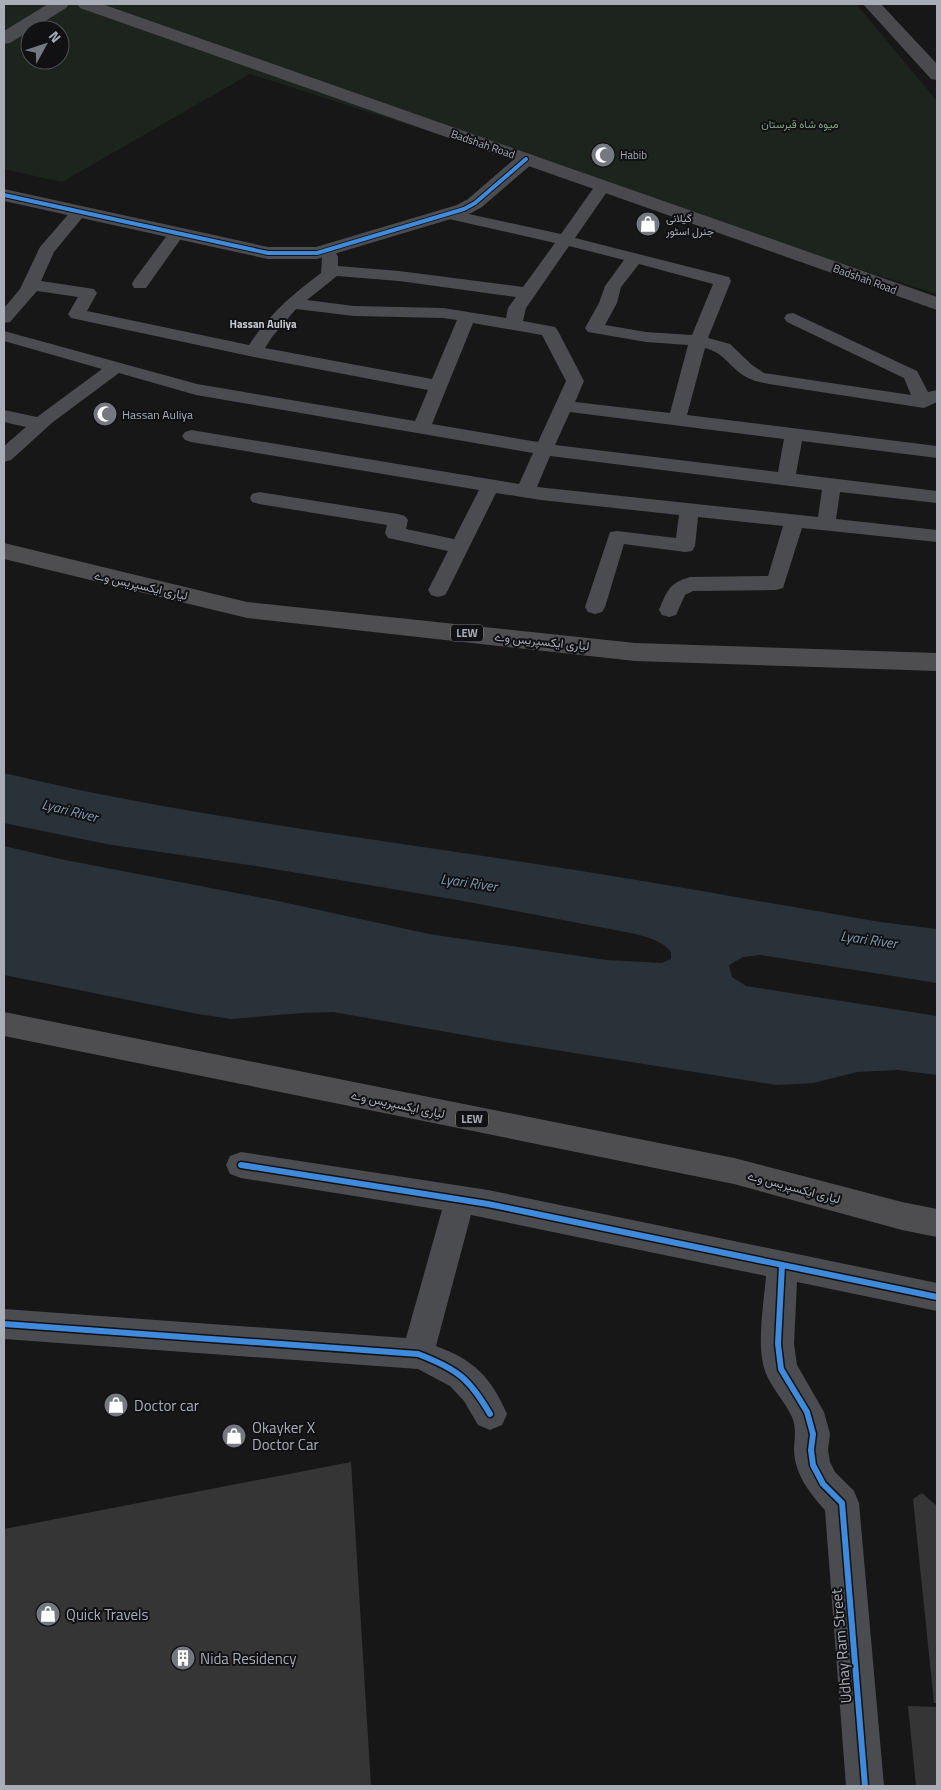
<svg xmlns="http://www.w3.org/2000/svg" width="941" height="1790" font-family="'Titillium Web',Vazirmatn,sans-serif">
	<rect width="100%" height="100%" fill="#171717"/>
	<path fill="#1d241e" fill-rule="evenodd" d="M4,4H856L937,101V294L250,74L62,182L4,169ZM30,30H60V60H30Z"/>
	<path fill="#2a3239" d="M4,773C170,813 341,834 510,860C633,878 756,901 880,922L937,929V983L760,955L743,957L729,965L732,977L746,986L937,1016V1075L898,1070L857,1072L813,1083L777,1085L498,1041L333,1012L302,1013L231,1019L198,1014L4,975V846L60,859L273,900L429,934L606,960L662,963L671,959V952C662,941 650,938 636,934L458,900L262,867L106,844L4,823Z"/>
	<path fill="#353536" d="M351,1462L371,1786H4V1529Z
		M922,1493L937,1506V1703H934L913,1499Z
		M908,1706L937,1707V1786H916Z"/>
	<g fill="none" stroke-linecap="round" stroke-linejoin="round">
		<path fill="#4b4c50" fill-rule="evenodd" d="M603,181L609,183L611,186L575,238L729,277L731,281L708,338L730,344L752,365L764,373L911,395L904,378L787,322L784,318L787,314L793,313L917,371L928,392L937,390V402L924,408L769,384C758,382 749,380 740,373C726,362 723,353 705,348L687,415L937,446V458L802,441L796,474L937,491V503L840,492L836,519L937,530V542L802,528L783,588L776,590L693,591L685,595L676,615L669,617L662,615L659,610C667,591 669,583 690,577L768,576L783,526L698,517L695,546L692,551L685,552L624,544L605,607L602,612L595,614L588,612L585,607L610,532L617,531L676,538L679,515L541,500L496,493L448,590L445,595L438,597L431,595L428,590L448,551L388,538L385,533L387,525L259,504L252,502L250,498L252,494L259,492L398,514L405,516L408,520L406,529L454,539L479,490L191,442L185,440L182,436L185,432L191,430L519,484L533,453L196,395L119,373L53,422L11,460L4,462V446L26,427L4,422V410L37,417L102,369L4,341V331L197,384L415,421L428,390L254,357L71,318L68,314L78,297L37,291L10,322L4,323V308L20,289L40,247L73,209H85L87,212L54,252L41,281L94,289L97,293L87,311L249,345C269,314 292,295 321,273L322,257L324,253H336L338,257V266L399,271L523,287L555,243L440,217L438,214L440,211L446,209L561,234L597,183ZM569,246L624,260L605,286L599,303L585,328L588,332L646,342L688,345L670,413L575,402L584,381L558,331L555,327L523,321L526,308ZM639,264L713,284L692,335L646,332L605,325L617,303L621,287ZM337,276L399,281L516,297L508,308L506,318L443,308L354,306L307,300ZM296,309L354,316L443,318L457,320L432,379L265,348L272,337ZM473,323L542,335L566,381L538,442L432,424ZM570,412L784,439L778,472L555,445ZM550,456L822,490L818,517L537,487Z
			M177,228L183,230L185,233L146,288H134L132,284L134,280L171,230Z"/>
		<path fill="#4b4c50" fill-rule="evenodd" d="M48,4H69L66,8L10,43L4,44V31Z
			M526,153L533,155L536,159L533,163L482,207L471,213L317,259H268L4,201V189L268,247H316L457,205L468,199L519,155Z
			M241,1152L488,1190L937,1283V1311L797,1282L794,1344L797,1365L824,1412L830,1434L828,1450L830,1462L835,1472L854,1491L859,1503L884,1786H846L825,1510C810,1494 795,1474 794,1451C794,1439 797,1429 792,1417C785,1401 771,1388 765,1371C756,1345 764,1303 766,1276L471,1215L436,1346C474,1360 491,1377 507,1414L502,1425L490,1430L478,1425L464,1401L450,1386L418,1369L4,1339V1309L406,1338L442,1210L241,1178L230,1174L226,1165L230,1156Z"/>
		<path fill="#4a4a4e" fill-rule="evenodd" d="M77,4H102L937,297V310L80,8Z
			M863,4H881L937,64V80L931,79Z"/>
		<path fill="#4e4e51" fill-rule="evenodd" d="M4,543L247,602L635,643L937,653V671L635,661L247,618L4,559Z
			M4,1012L734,1158L902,1202L937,1209V1237L902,1230L734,1184L4,1036Z"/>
		<defs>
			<path id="cycleway-far1" d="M4,195L268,253H317L464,209L475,203L526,159"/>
			<path id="cycleway" d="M241,1165L488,1204L937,1297
				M782,1265L778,1344L781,1369L807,1412L813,1434L811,1450L813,1465L823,1484L842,1503L865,1786
				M4,1324L418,1354C457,1369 469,1378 490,1414"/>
		</defs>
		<use href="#cycleway-far1" stroke="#111113" stroke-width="6"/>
		<use href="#cycleway" stroke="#111113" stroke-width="9"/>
		<use href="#cycleway-far1" stroke="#408adc" stroke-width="4"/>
		<use href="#cycleway" stroke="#408adc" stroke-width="6"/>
	</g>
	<defs>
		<symbol id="mosque-disc" viewBox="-11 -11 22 22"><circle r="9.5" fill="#757880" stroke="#111113"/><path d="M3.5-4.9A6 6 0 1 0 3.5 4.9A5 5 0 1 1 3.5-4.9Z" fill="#fff"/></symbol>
		<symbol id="shop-disc" viewBox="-11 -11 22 22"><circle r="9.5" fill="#757880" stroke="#111113"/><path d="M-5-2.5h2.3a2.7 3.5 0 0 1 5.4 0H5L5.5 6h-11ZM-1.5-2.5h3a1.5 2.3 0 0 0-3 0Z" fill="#fff"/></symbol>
		<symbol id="building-disc" viewBox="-11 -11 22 22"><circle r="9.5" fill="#757880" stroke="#111113"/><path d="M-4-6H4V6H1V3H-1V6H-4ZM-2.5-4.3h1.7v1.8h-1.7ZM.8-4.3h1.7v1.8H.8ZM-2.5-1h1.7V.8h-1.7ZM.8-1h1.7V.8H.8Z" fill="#fff"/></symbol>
	</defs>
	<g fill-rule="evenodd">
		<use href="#mosque-disc" x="589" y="141" width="28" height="28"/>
		<use href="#shop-disc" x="634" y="210" width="28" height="28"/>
		<use href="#mosque-disc" x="91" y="400" width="28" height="28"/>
		<use href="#shop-disc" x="102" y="1391" width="28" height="28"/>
		<use href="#shop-disc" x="220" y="1422" width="28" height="28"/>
		<use href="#shop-disc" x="34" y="1600" width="28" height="28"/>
		<use href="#building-disc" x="169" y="1644" width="28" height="28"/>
	</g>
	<g text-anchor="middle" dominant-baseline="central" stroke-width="4" stroke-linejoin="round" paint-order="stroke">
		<g font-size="11" fill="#7fa381" stroke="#111113">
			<text x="800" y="124">میوہ شاہ قبرستان</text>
		</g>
		<g font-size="11" fill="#a8adb8" stroke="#111113">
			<text transform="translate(483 144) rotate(19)">Badshah Road</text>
			<text transform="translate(865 279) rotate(20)">Badshah Road</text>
		</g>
		<g font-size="11" fill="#a8adb8" stroke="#111113" text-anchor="start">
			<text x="620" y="155">Habib</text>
			<text x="666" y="218">گیلانی<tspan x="666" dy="13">جنرل اسٹور</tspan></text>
		</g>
		<g font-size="11" font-weight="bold" fill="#c9ccd4" stroke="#111113">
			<text x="263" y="324">Hassan Auliya</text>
		</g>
		<g fill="#111113" stroke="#7b7e86" stroke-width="1">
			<rect x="451" y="624.5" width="32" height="17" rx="4"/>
			<rect x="456" y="1110.5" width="32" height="17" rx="4"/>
		</g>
		<g font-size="11" font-weight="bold" fill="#a8adb8">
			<text x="467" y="633">LEW</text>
			<text x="472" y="1119">LEW</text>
		</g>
		<g font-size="12" fill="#a8adb8" stroke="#111113" text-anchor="start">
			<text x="122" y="414">Hassan Auliya</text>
		</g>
		<g font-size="12" fill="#a8adb8" stroke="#111113">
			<text transform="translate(141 585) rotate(13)">لیاری ایکسپریس وے</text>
			<text transform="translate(542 641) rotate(6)">لیاری ایکسپریس وے</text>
			<text transform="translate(398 1104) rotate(12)">لیاری ایکسپریس وے</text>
			<text transform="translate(794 1187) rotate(15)">لیاری ایکسپریس وے</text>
		</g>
		<g font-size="14" font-style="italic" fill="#7f9bb3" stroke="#111113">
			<text transform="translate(70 810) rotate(14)">Lyari River</text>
			<text transform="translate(469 882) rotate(8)">Lyari River</text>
			<text transform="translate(869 939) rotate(8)">Lyari River</text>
		</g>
		<g font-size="15" fill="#a8adb8" stroke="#111113" text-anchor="start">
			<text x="134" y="1405">Doctor car</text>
			<text x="252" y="1427">Okayker X<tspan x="252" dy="17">Doctor Car</tspan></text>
			<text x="66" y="1614">Quick Travels</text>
			<text x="200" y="1658">Nida Residency</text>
		</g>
		<g font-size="15" fill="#a8adb8" stroke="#111113">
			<text transform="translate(841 1646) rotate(-95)">Udhay Ram Street</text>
		</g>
	</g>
	<rect width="941" height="1790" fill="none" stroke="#a8adb8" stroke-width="10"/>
	<g transform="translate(45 45) rotate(50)"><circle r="24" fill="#111113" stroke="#4d4f55"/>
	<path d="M0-4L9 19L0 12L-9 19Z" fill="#757880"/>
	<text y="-8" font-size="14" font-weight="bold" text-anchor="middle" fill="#a8adb8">N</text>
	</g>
</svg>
